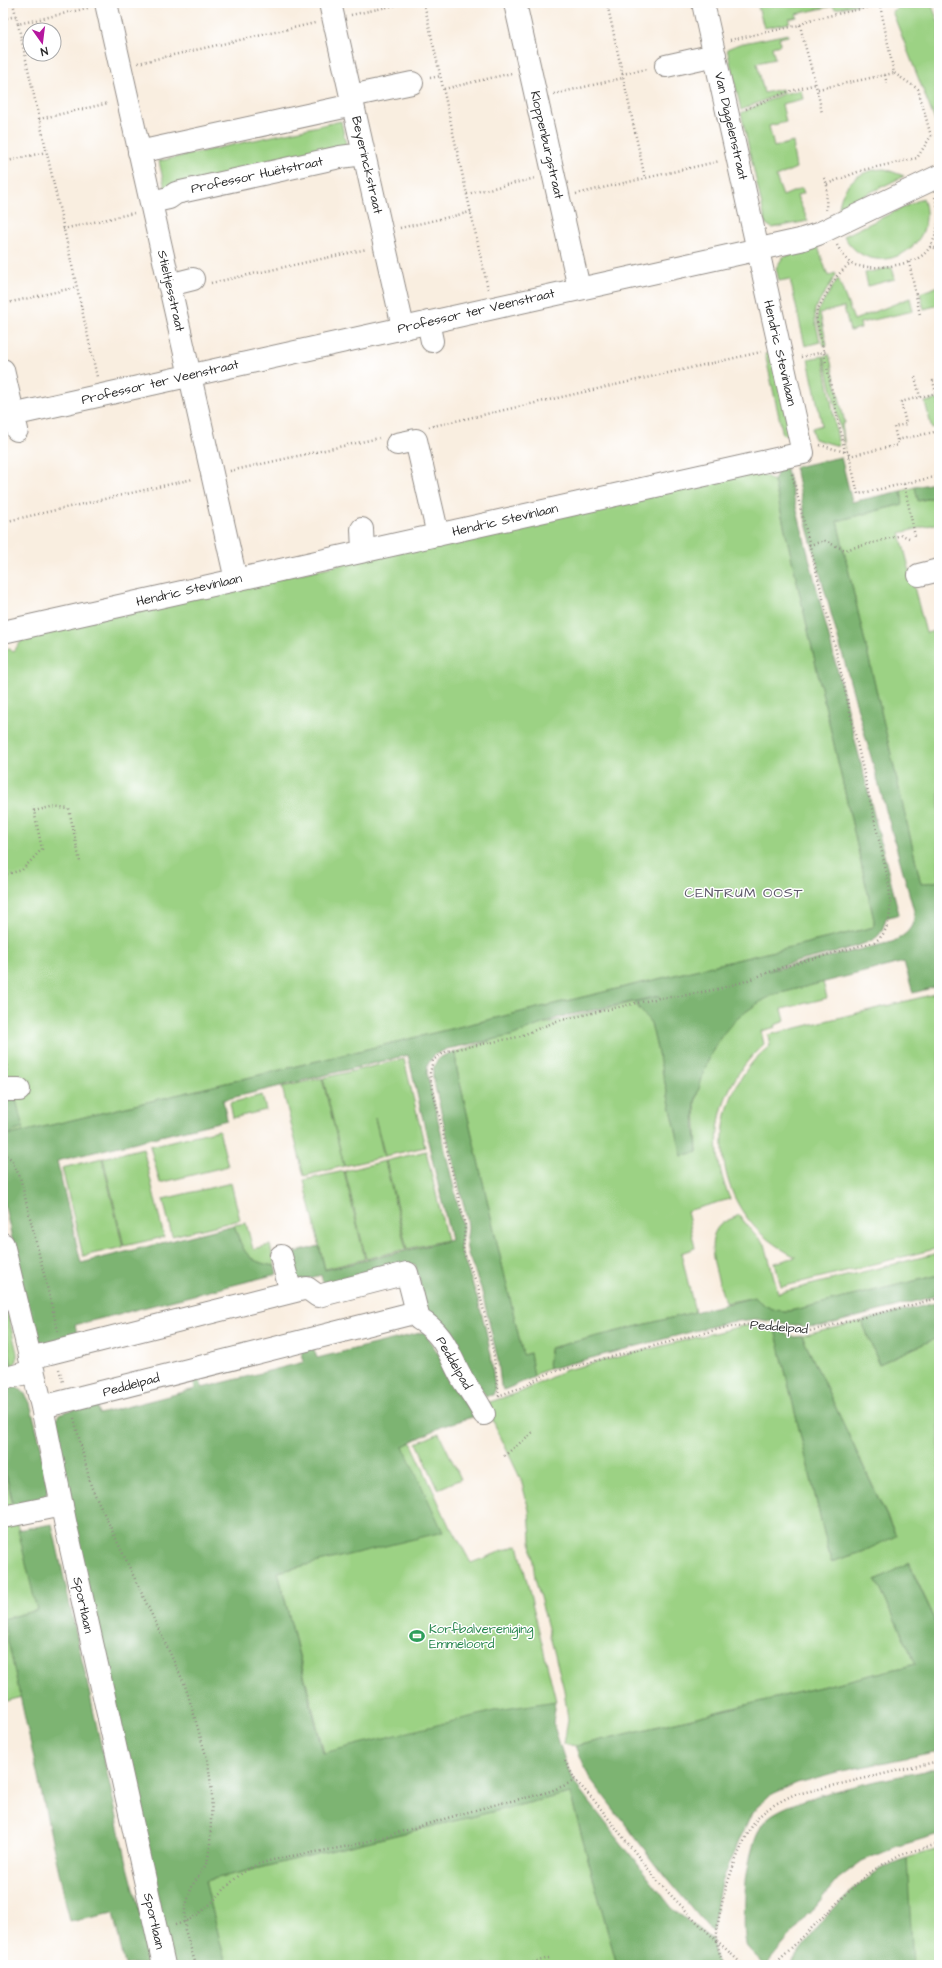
<svg xmlns="http://www.w3.org/2000/svg" width="942" height="1968" font-family="'Architects Daughter',sans-serif">
	<rect width="100%" height="100%" fill="#fff"/>
	<filter id="ink" filterUnits="userSpaceOnUse"><feTurbulence type="fractalNoise" baseFrequency=".025" numOctaves="2"/><feDisplacementMap in="SourceGraphic" scale="8" xChannelSelector="R" yChannelSelector="G"/><feConvolveMatrix kernelMatrix="1 2 1 2 8 2 1 2 1" color-interpolation-filters="sRGB"/></filter>
	<filter id="wash" filterUnits="userSpaceOnUse"><feTurbulence type="fractalNoise" baseFrequency=".012" numOctaves="4" result="noise"/><feDisplacementMap in="SourceGraphic" scale="16" xChannelSelector="R" yChannelSelector="G"/><feGaussianBlur stdDeviation="0.9" result="paint"/><feColorMatrix in="noise" values="0 0 0 0 0 0 0 0 0 0 0 0 0 0 0 0 0 1.4 0 .05"/><feComposite in="paint" operator="in"/></filter>
	<g filter="url(#wash)">
		<rect width="100%" height="100%" fill="#f9eee0"/>
		<path fill="#9cd284" stroke="#647e58" d="M757,3H863L835,9L833,6L796,14L797,17L789,19V23L764,28Z
			M909,3H931L939,24V125L937,126L892,11Z
			M788,34V36L779,38L780,45L772,47L775,59L757,63L764,93L782,89L783,92L741,110L727,49L739,44Z
			M801,90L803,99L782,104L786,122L769,126L774,147L793,142L794,149L793,150L796,168L776,177L783,196L802,188L804,193L797,196L808,221L772,228L766,224L741,113L783,94Z
			M341,121L347,149L165,189L159,161Z
			M885,169L904,176L839,208C842,183 861,169 885,169Z
			M923,198C942,249 871,285 844,236Z
			M818,247L828,276L835,273L836,275L815,309V320L820,342L805,346L790,279L779,281L776,268L783,257Z
			M892,267L895,279L868,286L865,273Z
			M838,278L854,320L910,298L913,311L860,323L861,328L850,331L844,307L820,313L827,345L824,346L817,319L818,311Z
			M939,286V305L924,309L920,293Z
			M773,352L791,434L783,435L765,354Z
			M829,354L845,423L842,424L845,449L824,356Z
			M823,356L839,446L814,439L812,428L822,425L808,359Z
			M939,399V427L932,429L925,402Z
			M758,471L774,481L874,920V927L10,1135L12,1132L23,1128L10,1093L3,1064V649H10L13,652L26,635Z
			M915,487L918,501L939,496V523L900,533L926,633L939,630V881L921,884L837,521L903,504L901,491Z
			M823,982L827,998L782,1009L785,1021L775,1025L776,1027L761,1031L764,1044C718,1086 705,1141 730,1199L687,1211L695,1248L681,1253L695,1312L550,1348C550,1355 547,1361 549,1369L538,1373L534,1377L530,1353L523,1355L457,1070L455,1052L502,1037L511,1036L538,1025L634,1002L651,1023L682,1156L697,1152L695,1103L704,1068L720,1037L727,1027L740,1016L761,1001L773,995Z
			M939,993V1248L781,1287L775,1263L796,1257C776,1247 758,1234 745,1215C708,1163 718,1085 770,1046L768,1035Z
			M404,1059L425,1147L385,1156L375,1118L384,1157L344,1166L323,1078Z
			M322,1078L344,1166L304,1176L282,1087Z
			M262,1095L266,1110L233,1118L230,1103Z
			M219,1130L228,1166L160,1183L150,1146Z
			M143,1148L164,1237L124,1246L103,1158Z
			M426,1151L447,1240L407,1249L386,1161Z
			M102,1158L123,1247L83,1256L62,1168Z
			M385,1161L406,1249L366,1259L345,1171Z
			M344,1171L365,1259L325,1269L304,1180Z
			M231,1183L240,1220L172,1236L163,1199Z
			M739,1215L754,1234L765,1244L778,1293L939,1253V1275L790,1311C777,1312 763,1307 755,1297L725,1303C720,1282 702,1242 720,1225C725,1220 733,1219 739,1215Z
			M246,1223L253,1249L270,1245L275,1266C246,1262 243,1251 234,1225Z
			M3,1293L17,1353V1360L12,1368L3,1316Z
			M862,1321L879,1364L939,1337V1628L909,1563L876,1580L916,1664L576,1746L564,1744L568,1719L564,1690L535,1578L532,1554L529,1510L521,1480L486,1406L487,1403L523,1391L566,1370L742,1326L755,1325L775,1329L831,1562L862,1552L896,1535L802,1336Z
			M439,1433L461,1479L438,1489L417,1443Z
			M411,1442L450,1528H452L471,1563L518,1545L556,1701L325,1757L278,1572L442,1531L402,1446Z
			M3,1463L37,1610L4,1619L21,1697L3,1702Z
			M570,1793L617,1965H226L205,1881Z
			M939,1849V1965H908L907,1858Z"/>
		<path fill="#7db472" stroke="#54704e" d="M841,457L852,502L901,491L903,504L837,521L921,884L939,881V986L913,993L904,962L773,995C733,1016 713,1038 701,1082C699,1089 696,1096 695,1103C693,1119 696,1137 697,1152L682,1156L651,1023L634,1002L660,996L560,1017L511,1036L447,1049L434,1055L428,1064L427,1073L463,1227L460,1248L476,1294L485,1326L491,1355L495,1390L493,1395L486,1396L429,1317L415,1264L324,1287L321,1275L299,1281L289,1254L319,1246L325,1270L451,1240L408,1055L223,1100L227,1120L57,1161L81,1263L234,1225C243,1251 246,1262 275,1266L277,1274L75,1325L78,1337C64,1340 39,1352 33,1333L3,1198V1064L9,1093L15,1095L23,1128L12,1132L10,1135L874,927V920L774,481L780,466L785,463L899,914L886,918C884,924 883,930 879,935C868,949 791,960 768,971L892,942C905,936 916,927 914,911L807,527L795,467Z
			M939,482V496L918,501L915,487Z
			M455,1052L457,1070L523,1355L530,1353L534,1377L504,1390L501,1386L498,1360L481,1288L468,1254L466,1244L468,1228L467,1219L433,1078C432,1061 440,1055 455,1052Z
			M939,1275V1295L823,1326L806,1327L756,1319L729,1322L549,1369C547,1360 551,1356 550,1348L755,1297C763,1307 777,1312 790,1311Z
			M939,1302V1337L879,1364L862,1321Z
			M3,1316L12,1368L3,1370Z
			M775,1329L794,1337L802,1336L896,1536L862,1552L831,1562Z
			M424,1332L479,1415L443,1426L403,1446L443,1532L278,1572L323,1753L498,1710L556,1701L553,1723L566,1764L576,1785L672,1908L712,1940L717,1965H617L570,1793L205,1881L226,1965H168L53,1426L59,1414L96,1402L99,1414L195,1389L193,1377L199,1375L202,1388L304,1362L301,1349L313,1346L317,1358Z
			M3,1386C19,1387 23,1388 30,1403L49,1478L46,1497L40,1500L14,1506L3,1463Z
			M52,1524L127,1863L154,1965H125L113,1913L70,1922L3,1619L37,1610L18,1530Z
			M908,1563L939,1628V1751L837,1772L797,1783L770,1795L752,1812L721,1881L712,1932L664,1875L589,1777L576,1746L916,1664L876,1580Z
			M939,1768V1834L895,1847L862,1861L838,1879L766,1965C760,1960 753,1954 748,1948C742,1940 745,1906 745,1894C746,1874 752,1838 764,1822C783,1796 904,1776 939,1768Z
			M907,1858L913,1965H790C820,1923 856,1873 907,1858Z"/>
	</g>
	<g filter="url(#ink)">
		<g fill="none" stroke-linecap="round" stroke-linejoin="round">
			<defs>
				<path id="minor" d="M106,3L236,580
					M330,3L403,327
					M515,3L579,288
					M666,66L715,55
					M351,96L412,83
					M139,152L353,105
					M151,202L169,198L176,193L340,157L364,154
					M169,285L193,279
					M428,322L432,341
					M3,370L17,430
					M3,417L800,240L818,234L939,176
					M397,444L416,440L438,535
					M362,529L363,551
					M919,575L939,570
					M3,632L803,453L703,3
					M3,1090H19
					M3,1244L42,1407L66,1526L164,1965
					M281,1256L291,1292
					M30,1358L307,1288L318,1296L407,1273L417,1312
					M3,1379L33,1371
					M42,1407L417,1312L419,1319C446,1335 448,1354 463,1380C470,1391 478,1402 484,1414
					M8,1516L62,1505"/>
			</defs>
			<use href="#minor" stroke="#928c86" stroke-width="24"/>
			<path stroke="#928c86" stroke-width="2.5" stroke-dasharray="1 3" stroke-linecap="butt" d="M13,3L16,16
				M424,3L488,289
				M607,3L645,178
				M535,7L554,3
				M351,15L405,3
				M3,19L16,16L18,24L88,8
				M18,24L97,377
				M800,25C807,56 817,84 822,114
				M730,40L800,25L805,21L888,3
				M138,63L315,23
				M622,74L648,69
				M885,75L887,85
				M430,78L441,76
				M444,89L512,73
				M818,89L894,73L880,5
				M554,94L623,78
				M746,109L784,93L816,84
				M39,119L109,103
				M3,162L46,152
				M824,178L827,184L826,210
				M827,184L863,170L917,158L931,136L918,89L894,73
				M467,194L536,178
				M576,194L720,161
				M935,197L939,212
				M400,228L471,212
				M63,229L134,213
				M837,245C840,251 846,260 852,264C869,271 911,266 924,254C935,244 938,228 939,214
				M930,247L939,249
				M909,262L920,315
				M211,283L367,249
				M3,304L77,287
				M801,357L828,351
				M915,377L920,397
				M936,393L933,381L939,380
				M429,427L761,352
				M897,440L894,427L906,424L901,402L936,393V397H939
				M820,445L845,452L848,451L858,494L939,476
				M845,452L816,316L817,310L837,276L850,263
				M849,456L898,445L897,440L939,431
				M230,471L379,438
				M904,484L915,536
				M3,522L193,479
				M809,545L825,541L845,550L902,535L909,538
				M34,811L51,807L69,809L80,862
				M3,875L22,870L42,849L33,806
				M3,1050L8,1071
				M3,1153L11,1159L20,1177L58,1331
				M59,1369L63,1382
				M498,1396L522,1387L549,1373L723,1328L761,1323L791,1330L810,1331L939,1298
				M499,1396L493,1350L478,1286L463,1251L465,1225L431,1082L430,1073L433,1060L447,1051L518,1037L557,1021L659,998L681,996L718,989L743,982L783,967L874,942C895,931 891,895 887,875L834,642L792,474
				M74,1418L91,1486L185,1685L208,1762L212,1793L210,1847L207,1863L192,1886L185,1908V1930L196,1965
				M504,1456L533,1432
				M565,1761L575,1780L593,1799L660,1884L699,1924L743,1965
				M175,1925C215,1914 224,1877 259,1864C289,1854 326,1852 357,1844C403,1832 448,1817 494,1805C522,1798 549,1795 575,1780
				M525,1965L549,1958
				M722,1965C721,1957 718,1949 717,1941C715,1911 739,1842 757,1819C766,1808 781,1801 793,1795L939,1761
				M774,1965L867,1874L901,1854L939,1844"/>
			<use href="#minor" stroke="#fff" stroke-width="22"/>
		</g>
	</g>
	<defs>
		<symbol id="stadium-bare" viewBox="-9 -9 18 18"><path d="M0-5a6.5 5 0 1 0 0 10a6.5 5 0 1 0 0-10ZM-3.5-1.8h7v3.6h-7Z" fill="#2e9e5b" stroke="#fff" stroke-width="2.5" paint-order="stroke"/></symbol>
	</defs>
	<g fill-rule="evenodd">
		<use href="#stadium-bare" x="406" y="1625" width="22" height="22"/>
	</g>
	<g text-anchor="middle" dominant-baseline="central" stroke-width="3" stroke-linejoin="round" paint-order="stroke">
		<g font-size="13" fill="#2b2b2b" stroke="#fff">
			<text transform="translate(731 126) rotate(77)">Van Diggelenstraat</text>
			<text transform="translate(547 145) rotate(77)">Kloppenburgstraat</text>
			<text transform="translate(367 165) rotate(77)">Beyerinckstraat</text>
			<text transform="translate(257 175) rotate(-12)">Professor Huëtstraat</text>
			<text transform="translate(171 291) rotate(77)">Stieltjesstraat</text>
			<text transform="translate(476 311) rotate(-13)">Professor ter Veenstraat</text>
			<text transform="translate(780 353) rotate(77)">Hendric Stevinlaan</text>
			<text transform="translate(160 382) rotate(-13)">Professor ter Veenstraat</text>
			<text transform="translate(505 520) rotate(-13)">Hendric Stevinlaan</text>
			<text transform="translate(189 590) rotate(-13)">Hendric Stevinlaan</text>
			<text transform="translate(779 1327) rotate(5)">Peddelpad</text>
			<text transform="translate(454 1363) rotate(60)">Peddelpad</text>
			<text transform="translate(131 1385) rotate(-15)">Peddelpad</text>
			<text transform="translate(83 1605) rotate(78)">Sportlaan</text>
			<text transform="translate(154 1921) rotate(77)">Sportlaan</text>
		</g>
		<g font-size="13" fill="#27864d" stroke="#fff" text-anchor="start">
			<text x="429" y="1629">Korfbalvereniging<tspan x="429" dy="15">Emmeloord</tspan></text>
		</g>
		<g font-size="14" letter-spacing="1" fill="#5d5869" stroke="#fff">
			<text x="744" y="893">CENTRUM OOST</text>
		</g>
	</g>
	<rect width="942" height="1968" fill="none" stroke="#fff" stroke-width="16"/>
	<g transform="translate(42 42) rotate(166)"><circle r="19" fill="#ffffff" stroke="#aaaaaa"/>
	<path d="M0-3L7 15L0 10L-7 15Z" fill="#b5179e"/>
	<text y="-6" font-size="11" font-weight="bold" text-anchor="middle" fill="#2b2b2b">N</text>
	</g>
</svg>
